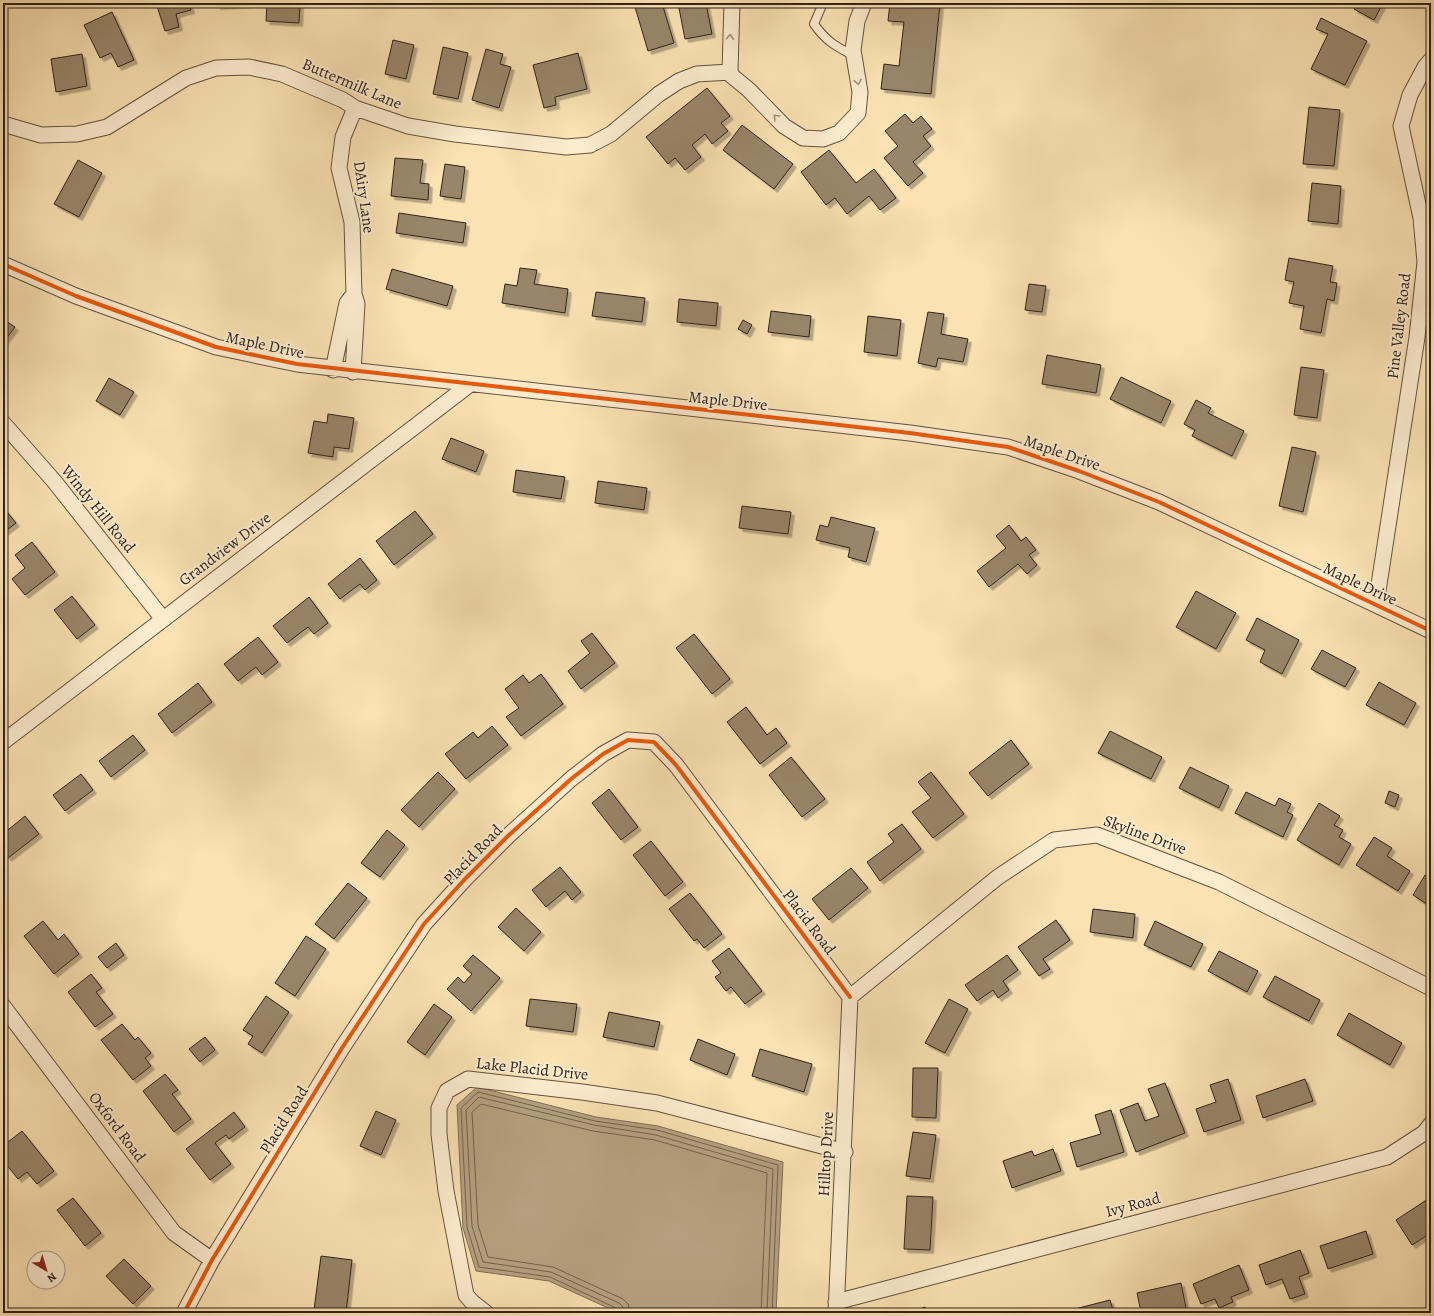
<svg xmlns="http://www.w3.org/2000/svg" width="1434" height="1316" font-family="Alegreya,serif">
	<defs>
		<filter id="shadow"><feDropShadow dx="3.5" dy="3.5" stdDeviation="0" flood-color="#0004"/></filter>
	</defs>
	<rect width="100%" height="100%" fill="#fae2b3"/>
	<filter id="stains"><feTurbulence type="fractalNoise" baseFrequency=".005" numOctaves="4"/><feColorMatrix values="0 0 0 0 .2 0 0 0 0 .09 0 0 0 0 .02 0 0 0 .5 -.17"/></filter>
	<radialGradient id="worn" r=".72"><stop offset=".6" stop-color="#630" stop-opacity="0"/><stop offset="1" stop-color="#630" stop-opacity=".3"/></radialGradient>
	<path fill="#d7c199" stroke="#83725a" d="M3,1288L9,1313H3Z"/>
	<path fill="#b5a17f" stroke="#7f6e57" d="M477,1087L596,1117L658,1126L783,1162L776,1313H619L549,1281L476,1271L463,1228L457,1105Z"/>
	<g fill="none" stroke-linecap="round" stroke-linejoin="round">
		<path stroke="#72624c" stroke-width="1" d="M619,1313L616,1308L550,1277L479,1267L467,1227L461,1108L478,1092L595,1121L657,1130L778,1165L772,1313
			M624,1313L623,1307L619,1303L551,1272L483,1262L472,1226L466,1110L479,1097L594,1125L656,1135L773,1169L767,1313
			M630,1313L628,1304L623,1299L553,1267L488,1257L478,1225L472,1112L481,1104L593,1131L655,1140L767,1173L761,1313"/>
	</g>
	<path fill="#99866a" stroke="#2f221a" filter="url(#shadow)" d="M156,3H189L191,10L176,14L179,27L165,31Z
		M217,3H248V4L217,6Z
		M267,3H300L299,23L266,21Z
		M648,3H662L674,43L648,51L635,7Z
		M678,3H706L712,34L685,39Z
		M890,3L940,4L931,94L881,89L884,64L899,66L904,22L888,21Z
		M1357,3H1383L1374,20L1354,9Z
		M112,12L134,60L118,67L111,53L100,58L84,25Z
		M1321,18L1367,41L1345,85L1311,69L1328,34L1316,29Z
		M393,40L414,45L406,79L385,74Z
		M443,47L468,53L458,99L433,94Z
		M486,49L503,54L500,64L511,67L499,108L472,100Z
		M578,53L587,89L555,97L556,105L544,108L533,65Z
		M82,54L87,86L56,92L51,59Z
		M707,88L730,116L721,123L728,131L712,144L705,134L692,145L701,157L685,170L675,158L668,164L646,137Z
		M1309,107L1340,110L1334,166L1303,164Z
		M905,114L913,123L921,116L932,129L923,136L931,146L913,162L923,173L908,186L884,158L898,146L885,131Z
		M742,125L793,164L774,189L723,150Z
		M829,150L856,183L874,169L896,198L880,210L869,196L847,214L835,198L826,205L801,172Z
		M395,158L423,160L420,183L429,184L428,200L391,196Z
		M78,160L102,173L79,217L54,204Z
		M445,164L465,167L461,199L440,196Z
		M1312,183L1341,186L1338,224L1308,221Z
		M399,213L466,223L463,243L396,233Z
		M1289,258L1333,266L1330,282L1337,283L1334,301L1327,299L1321,333L1300,329L1304,306L1289,303L1294,282L1285,280Z
		M520,268L537,270L534,284L568,289L565,313L502,303L505,284L517,286Z
		M392,269L453,286L447,306L386,289Z
		M1029,284L1046,286L1042,312L1025,310Z
		M596,292L645,298L642,322L592,316Z
		M679,299L718,303L716,326L677,322Z
		M771,311L811,316L809,337L768,332Z
		M928,312L944,314L941,334L968,339L963,362L938,358L936,367L918,363Z
		M868,316L901,320L897,356L864,352Z
		M3,319L15,327L3,343Z
		M743,320L752,325L747,334L738,329Z
		M1047,355L1101,365L1096,393L1042,384Z
		M1301,367L1324,370L1317,418L1294,415Z
		M1121,377L1171,401L1161,423L1110,399Z
		M109,378L134,392L120,415L96,401Z
		M1196,400L1211,408L1208,413L1244,431L1232,456L1192,436L1195,430L1184,424Z
		M328,414L354,418L349,449L334,447L333,457L308,453L314,421L327,423Z
		M451,438L484,451L476,472L442,459Z
		M1292,447L1316,452L1303,512L1279,506Z
		M516,470L565,477L561,499L513,492Z
		M598,481L647,488L644,510L595,503Z
		M742,506L791,512L788,534L739,528Z
		M3,507L16,523L3,533Z
		M415,511L433,534L394,565L376,541Z
		M831,517L875,528L866,562L848,557L850,548L816,540L820,525L828,527Z
		M1009,525L1021,541L1026,537L1036,550L1029,555L1037,565L1027,574L1018,564L989,587L977,571L1006,548L996,536Z
		M32,542L55,572L25,595L12,579L25,568L15,555Z
		M360,558L377,580L365,590L360,584L340,599L328,584Z
		M1196,591L1236,613L1216,649L1176,627Z
		M72,596L95,625L77,639L54,610Z
		M309,597L328,623L314,634L308,627L287,643L273,626Z
		M1257,618L1299,640L1282,674L1260,662L1265,650L1246,640Z
		M592,633L615,663L581,689L568,671L590,653L581,641Z
		M694,634L730,679L712,694L676,648Z
		M258,637L278,662L262,675L256,667L238,681L224,664Z
		M1322,650L1356,668L1345,687L1311,669Z
		M541,674L563,704L521,736L506,717L519,708L505,689L523,675L529,683Z
		M1379,682L1416,703L1404,725L1366,705Z
		M198,683L212,702L172,733L158,714Z
		M746,707L767,735L776,728L787,743L760,764L727,722Z
		M492,726L508,745L466,779L445,754L473,732L478,738Z
		M1110,731L1162,757L1151,779L1098,753Z
		M133,735L145,750L111,777L99,761Z
		M1011,740L1029,764L988,796L969,773Z
		M791,757L825,799L802,817L769,775Z
		M1190,767L1229,786L1219,808L1179,788Z
		M438,772L455,789L419,827L401,810Z
		M931,772L964,814L933,838L912,812L931,798L918,782Z
		M81,774L93,790L65,811L53,795Z
		M609,789L638,827L621,840L592,803Z
		M1389,791L1399,795L1395,807L1385,803Z
		M1246,792L1275,806L1279,798L1291,804L1287,812L1293,815L1283,837L1235,813Z
		M1319,803L1340,816L1334,825L1343,830L1339,837L1351,844L1339,865L1297,840Z
		M25,816L39,834L8,858L3,851V834Z
		M902,824L921,849L880,881L867,862L894,842L888,834Z
		M387,830L405,845L380,877L361,863Z
		M1374,837L1392,848L1387,856L1410,871L1398,891L1356,865Z
		M651,841L683,882L665,896L633,855Z
		M560,867L581,892L572,900L565,891L546,907L532,890Z
		M851,868L868,888L829,920L812,899Z
		M1425,875L1431,879V907L1413,895Z
		M348,883L367,898L334,939L315,924Z
		M690,893L722,934L704,948L697,939L694,941L669,909Z
		M516,908L541,932L524,951L498,927Z
		M1093,909L1135,914L1133,938L1090,932Z
		M1056,920L1070,940L1043,959L1050,969L1039,976L1018,947Z
		M43,921L58,940L64,934L79,954L54,974L24,936Z
		M1155,921L1203,944L1191,967L1144,945Z
		M306,936L326,949L295,996L275,983Z
		M116,943L124,955L107,968L98,957Z
		M729,948L762,991L745,1004L731,987L726,991L715,977L721,973L712,961Z
		M1219,951L1258,971L1247,992L1208,971Z
		M473,955L500,978L471,1011L447,989L458,977L464,983L472,974L463,966Z
		M1007,955L1018,970L1003,981L1009,990L998,998L993,990L977,1001L965,985Z
		M91,974L102,988L96,992L113,1014L95,1027L68,992Z
		M1275,976L1320,1000L1309,1021L1263,997Z
		M266,996L289,1012L262,1053L248,1044L253,1036L243,1030Z
		M530,999L577,1004L573,1032L526,1026Z
		M949,999L968,1009L945,1053L925,1043Z
		M434,1004L452,1017L425,1055L407,1042Z
		M609,1012L660,1022L654,1047L603,1037Z
		M1349,1013L1402,1043L1390,1065L1337,1035Z
		M122,1024L135,1040L138,1037L151,1053L145,1058L151,1066L133,1080L101,1040Z
		M205,1037L215,1050L200,1062L189,1049Z
		M698,1039L735,1054L727,1075L690,1060Z
		M760,1049L812,1064L804,1092L752,1076Z
		M913,1068H938L936,1118L912,1117Z
		M165,1074L178,1090L172,1094L191,1119L174,1132L143,1091Z
		M1228,1079L1241,1120L1204,1132L1196,1109L1216,1102L1210,1085Z
		M1305,1079L1313,1101L1263,1118L1256,1096Z
		M1165,1083L1185,1133L1136,1152L1120,1110L1138,1103L1145,1121L1159,1116L1148,1089Z
		M1111,1110L1124,1152L1077,1167L1070,1143L1101,1134L1095,1115Z
		M376,1111L396,1120L381,1155L360,1146Z
		M234,1112L245,1127L229,1139L226,1135L215,1143L231,1164L210,1180L186,1149Z
		M22,1131L54,1171L37,1184L27,1172L18,1179L3,1160V1146Z
		M913,1132L936,1135L930,1179L906,1176Z
		M1053,1149L1061,1171L1012,1188L1003,1161L1032,1151L1034,1156Z
		M907,1196L933,1197L930,1250L904,1249Z
		M1431,1197V1233L1412,1245L1396,1220Z
		M73,1198L101,1233L85,1246L57,1210Z
		M1366,1231L1373,1254L1328,1269L1320,1246Z
		M1300,1250L1309,1273L1299,1277L1305,1294L1290,1299L1282,1279L1266,1285L1259,1265Z
		M321,1256L352,1260L346,1313L314,1310Z
		M124,1259L151,1286L133,1304L106,1276Z
		M1239,1265L1249,1290L1231,1297L1233,1302L1219,1308L1215,1299L1201,1304L1193,1284Z
		M1181,1283L1187,1313H1150L1149,1310L1141,1312L1137,1293Z
		M1110,1300L1114,1313H1067V1311Z
		M925,1307L927,1313H908Z"/>
	<g fill="none" stroke-linecap="round" stroke-linejoin="round">
		<defs>
			<path id="service" d="M823,3L814,24C826,41 835,46 854,56"/>
			<path id="minor" d="M732,3L730,71L732,76L749,90L784,126L803,138L823,139L839,133L858,113L860,92L853,50L857,21L864,3
				M3,124L41,135L77,134L107,127L186,78L216,68L249,67L282,74L343,100L355,108L408,126L455,134L566,147L590,145L611,134L659,94L679,81L697,74L730,72
				M3,264L76,296L216,347L297,364L910,433L1008,447L1079,471L1159,502L1431,631
				M333,370L347,303L354,294
				M353,372L357,304L354,294L352,222L339,168L343,137L355,108
				M3,423L54,481L163,619
				M1376,604L1417,337L1425,262L1421,218L1401,126L1410,95L1425,67L1431,60
				M3,742L469,385
				M850,997L998,877L1054,840L1097,835L1219,882L1431,988
				M3,1006L174,1233L212,1260
				M836,1302L1387,1157L1424,1133L1431,1124
				M184,1313L212,1260L342,1048L424,924L465,879L509,835L571,779L603,754L628,740L654,742L676,765L850,997
				M486,1313L472,1302L466,1295L446,1191L439,1134V1108L447,1091L468,1079L582,1092L657,1103L845,1152
				M836,1313L850,997"/>
		</defs>
		<use href="#service" stroke="#625240" stroke-width="10"/>
		<use href="#minor" stroke="#625240" stroke-width="17"/>
		<use href="#service" stroke="#fcecce" stroke-width="8"/>
		<use href="#minor" stroke="#fcecce" stroke-width="15"/>
		<defs>
			<path id="cycleway" d="M3,264L76,296L216,347L297,364L910,433L1008,447L1079,471L1159,502L1431,631
				M184,1313L212,1260L342,1048L424,924L465,879L509,835L571,779L603,754L628,740L654,742L676,765L850,997"/>
		</defs>
		<use href="#cycleway" stroke="#fcecce" stroke-width="6"/>
		<use href="#cycleway" stroke="#e8590c" stroke-width="4"/>
	</g>
	<defs><path id="oneway-chevron" d="M-2-3.5L2.5 0L-2 3.5" fill="none" stroke-width="1.6" stroke-linecap="round" stroke-linejoin="round"/></defs>
	<g stroke="#a0917d">
		<use href="#oneway-chevron" transform="translate(730 37) rotate(-87)"/>
		<use href="#oneway-chevron" transform="translate(858 82) rotate(80)"/>
		<use href="#oneway-chevron" transform="translate(776 117) rotate(-134)"/>
	</g>
	<g text-anchor="middle" dominant-baseline="central" stroke-width="4" stroke-linejoin="round" paint-order="stroke">
		<g font-size="16" fill="#2f221a" stroke="#fcecce">
			<text transform="translate(352 84) rotate(23)">Buttermilk Lane</text>
			<text transform="translate(364 197) rotate(82)">DAiry Lane</text>
			<text transform="translate(1399 326) rotate(-83)">Pine Valley Road</text>
			<text transform="translate(265 345) rotate(12)">Maple Drive</text>
			<text transform="translate(728 401) rotate(6)">Maple Drive</text>
			<text transform="translate(1062 453) rotate(19)">Maple Drive</text>
			<text transform="translate(98 509) rotate(51)">Windy Hill Road</text>
			<text transform="translate(225 549) rotate(-37)">Grandview Drive</text>
			<text transform="translate(1360 584) rotate(25)">Maple Drive</text>
			<text transform="translate(1145 835) rotate(20)">Skyline Drive</text>
			<text transform="translate(473 855) rotate(-46)">Placid Road</text>
			<text transform="translate(809 922) rotate(53)">Placid Road</text>
			<text transform="translate(532 1069) rotate(6)">Lake Placid Drive</text>
			<text transform="translate(284 1120) rotate(-58)">Placid Road</text>
			<text transform="translate(117 1127) rotate(53)">Oxford Road</text>
			<text transform="translate(826 1154) rotate(-87)">Hilltop Drive</text>
			<text transform="translate(1133 1205) rotate(-15)">Ivy Road</text>
		</g>
	</g>
	<rect width="1434" height="1316" fill="none" stroke="#fae2b3" stroke-width="16"/>
	<rect x="4" y="4" width="1426" height="1308" fill="none" stroke="#2f221a" stroke-width="2"/>
	<rect x="8" y="8" width="1418" height="1300" fill="none" stroke="#2f221a"/>
	<g transform="translate(46 1270) rotate(142)"><circle r="19" fill="#fcecce" stroke="#aa9b86"/>
	<path d="M0-3L7 15L0 10L-7 15Z" fill="#8f2418"/>
	<text y="-6" font-size="11" font-weight="bold" text-anchor="middle" fill="#2f221a">N</text>
	</g>
	<rect width="100%" height="100%" filter="url(#stains)"/>
	<rect width="100%" height="100%" fill="url(#worn)"/>
</svg>
